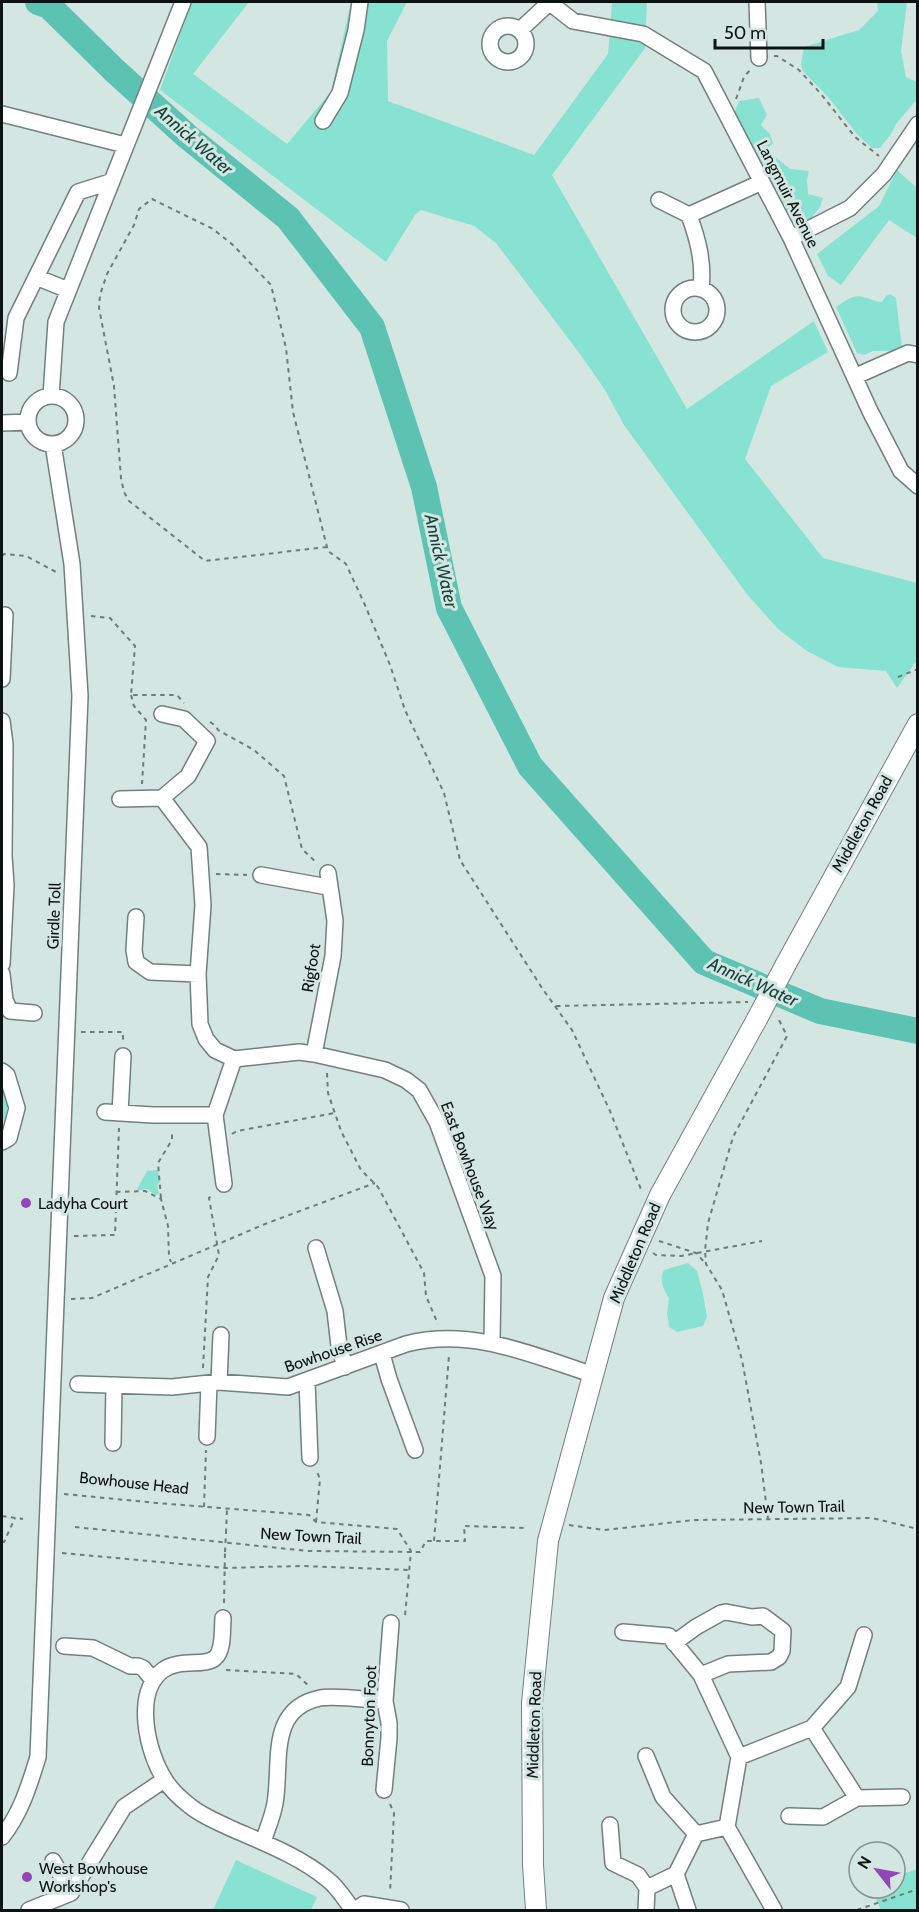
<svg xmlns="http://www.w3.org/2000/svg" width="919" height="1912" font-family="Cabin,sans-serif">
	<rect width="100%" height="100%" fill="#d4e6e2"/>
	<path fill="#87e2d2" d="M192,2H249L193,74L287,144L331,92L351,2H407L387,41L388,101L534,155L608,54L612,2H647L645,48L552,175L687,409L814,321L828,352L771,386L745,459L823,558L917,583V660L897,688L886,671L838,667L807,651L778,629L746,593L624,425L605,390L580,354L496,243L474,226L421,210L415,215L386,262L160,90Z
		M877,2H907L901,51L906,77L917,82L918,98L896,124L891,134L880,148H872L857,134L829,98L803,71L801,64L804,47L859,30L878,11Z
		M759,98L767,115L761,125L770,134L773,143L767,150L790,169L809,171L807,181L808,194L823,198L820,207L809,221L798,222L783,210L732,119L739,101Z
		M897,170L917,188V238L889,220L841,285L828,276L817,254L879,206Z
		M890,294L896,298L902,348L894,351H873L864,355L857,353L836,307C844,302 853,294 863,297C870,298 874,302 882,302L886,296Z
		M2,1083L4,1085C7,1098 10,1112 2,1123Z
		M158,1170L160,1182L157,1185L159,1194L156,1195L147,1189L136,1191L147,1171Z
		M688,1263L697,1271L703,1294L707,1317L703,1326L677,1332L669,1327L667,1313L669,1298C663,1289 659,1280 664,1270Z
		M236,1860L317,1897L311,1910H213Z
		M917,1869V1910H881L871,1888H895V1877Z"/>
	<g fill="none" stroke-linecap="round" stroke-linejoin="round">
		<path stroke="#5cc3b2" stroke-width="26" d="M38,2L49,6L114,70L188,137L288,218L372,327L424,487L449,608L530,766L704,962L820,1011L918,1031"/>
		<defs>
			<path id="minor" d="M549,2L573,21L643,34L704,71L791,238L870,411L901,471L918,486
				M757,2L759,58
				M490 44a18 18 0 1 1 36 0a18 18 0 1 1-36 0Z
				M520,30L550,2
				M2,114L125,145
				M323,121L340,93L356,30L360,2
				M659,200L689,215L762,182
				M689,215C698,240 704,262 701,289
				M791,238L850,208L884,174L918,124
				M36,277L68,290
				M673 310a22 22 0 1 1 44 0a22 22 0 1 1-44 0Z
				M9,373L16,318L78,192L110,182
				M856,376L908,353L918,355
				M51,396L56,322L183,2
				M28 420a24 24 0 1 1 48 0a24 24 0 1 1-48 0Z
				M2,423L28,422
				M2,679L5,615
				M2,721L5,744L4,856L6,885L2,964
				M162,798L199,847L203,905L198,974L200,1024L206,1039L215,1050L234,1059L299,1052L314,1054L385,1070L406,1080L419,1090L437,1122L493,1276L492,1342
				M120,799L162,798L188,776L207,741L184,719L162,714
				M261,875L328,887
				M136,917L134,950L136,962L150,972L198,974
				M2,974L5,1000L10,1011L34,1013
				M314,1054L333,956L335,921L328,873
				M2,1071L7,1075L17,1108L9,1138L2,1142
				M105,1112L153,1115H215L234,1059
				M120,1113L123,1056
				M215,1115L224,1184
				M316,1248L335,1311L339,1346L345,1367
				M382,1354L389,1379L415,1450
				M307,1381L310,1458
				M219,1382L221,1335
				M78,1384L172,1387L219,1382L288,1387L406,1344C472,1327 532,1355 594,1375
				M207,1437L209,1384
				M113,1443L114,1385
				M223,1618C222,1630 224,1650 215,1658C205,1667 180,1658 163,1670C133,1692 147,1753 165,1780C171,1790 181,1799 190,1806C202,1816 216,1821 230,1828C264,1843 299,1856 327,1879C338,1887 345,1900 353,1910
				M623,1632L669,1636L701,1675L739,1757
				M674,1643L696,1627L721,1613L726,1612L752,1617L763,1616L783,1631L782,1651L779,1657L771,1662L728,1664L701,1675
				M64,1646L93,1648L130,1666H138L143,1668L153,1680
				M812,1728L857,1798
				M646,1756L663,1797L696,1834L727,1827
				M739,1757L812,1728L848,1687L864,1635
				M739,1757L727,1827L774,1910
				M384,1790L389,1738V1723L385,1701L391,1623
				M789,1816L823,1817L857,1798L902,1797
				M610,1825L613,1863L638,1875L647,1888
				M2,1837C21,1813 29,1786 38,1757L80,696L72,564L53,444
				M263,1842C267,1829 273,1816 275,1803C282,1763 267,1709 320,1698C336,1695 368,1700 385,1701
				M53,1861L71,1893
				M676,1874L688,1910
				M71,1893L124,1807L164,1780
				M29,1910L71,1893
				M355,1910L364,1904L401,1910
				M646,1910L647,1888L676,1874L696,1834"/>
			<path id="major" d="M786,964L918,724
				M536,1910L533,1865L532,1703L548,1541L614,1298L660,1195L757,1019"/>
		</defs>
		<use href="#minor" stroke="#71807d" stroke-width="18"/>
		<use href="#major" stroke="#71807d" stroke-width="22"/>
		<path stroke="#6f7b78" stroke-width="2" stroke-dasharray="4.5 4.5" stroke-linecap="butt" d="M774,56H777L799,70L821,94L855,137L879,156
			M736,99L744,77L750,70
			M327,547L205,561L129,501L124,492L121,478L114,386L99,308L100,295L107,274L134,225L139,209L152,199L213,229L233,245L271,285L286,348L293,412L327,547L328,551L346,564L365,605L390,665L405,710L444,793L460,860L542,988L572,1030L610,1111L642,1192
			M2,556L4,554L26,556L58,573
			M91,616L110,618L135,646L131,695H177L184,703
			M898,677L918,669
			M131,695L134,706L146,720L142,784
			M210,722L216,726L218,730L254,750L284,776L302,849L317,863
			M216,874L247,875
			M556,1006L748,1002
			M81,1032H123V1041
			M327,1073L328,1093L341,1131L361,1170L378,1187L424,1273L426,1296L438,1324
			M232,1134L237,1131L335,1113
			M116,1192L145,1191L161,1199L168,1226L169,1257L171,1262
			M161,1198L158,1163L172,1140V1130
			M74,1236L115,1235L119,1128
			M659,1241L696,1253L706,1264
			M653,1253L656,1255L681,1256L762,1241
			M71,1299L92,1298L265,1224L375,1183
			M203,1368L208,1277L219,1255L209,1198L213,1194
			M64,1494L157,1503L309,1515L316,1522L397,1529L411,1551L405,1616
			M204,1507L206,1450
			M2,1516L23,1519
			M768,1518L761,1463L742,1360L722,1290L706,1264L705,1251L708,1223L733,1137L787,1036L777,1016
			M316,1522L320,1479L317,1472
			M569,1525L604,1530L694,1520L872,1518L918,1529
			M75,1527L308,1551L420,1552L426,1541H465L464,1526L526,1528
			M226,1533L227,1509
			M434,1541L449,1355
			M2,1542H4L15,1518
			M62,1553L225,1568L301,1566L409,1570
			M224,1603L225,1552
			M226,1670L296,1674L310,1687
			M390,1804L394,1813L390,1893
			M857,1910L918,1889"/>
		<use href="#minor" stroke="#fff" stroke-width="15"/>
		<use href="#major" stroke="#fff" stroke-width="20"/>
		<defs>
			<path id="major-bridge" d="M757,1019L786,964"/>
		</defs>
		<use href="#major-bridge" stroke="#71807d" stroke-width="22" stroke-linecap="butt"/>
		<path stroke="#6f7b78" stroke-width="2" stroke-dasharray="4.5 4.5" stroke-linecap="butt" d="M225,1552L226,1533"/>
		<use href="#major-bridge" stroke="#fff" stroke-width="20"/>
	</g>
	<g fill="#9246b7" stroke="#d4e6e2" stroke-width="2">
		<circle cx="26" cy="1203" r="6"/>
		<circle cx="27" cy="1877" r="6"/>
	</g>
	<g text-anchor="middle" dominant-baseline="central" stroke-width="6" stroke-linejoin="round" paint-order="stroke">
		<g font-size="16" fill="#0d1312" stroke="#d4e6e2">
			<text transform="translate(788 194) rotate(63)">Langmuir Avenue</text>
			<text transform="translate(862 824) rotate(-61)">Middleton Road</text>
			<text transform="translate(54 916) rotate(-88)">Girdle Toll</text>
			<text transform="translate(311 968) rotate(-81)">Rigfoot</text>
			<text transform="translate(470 1166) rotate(69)">East Bowhouse Way</text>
			<text transform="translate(635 1253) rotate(-67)">Middleton Road</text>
			<text transform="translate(333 1351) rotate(-19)">Bowhouse Rise</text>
			<text transform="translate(134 1483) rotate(6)">Bowhouse Head</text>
			<text transform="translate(794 1507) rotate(-1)">New Town Trail</text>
			<text transform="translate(311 1536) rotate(3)">New Town Trail</text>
			<text transform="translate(369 1716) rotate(-88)">Bonnyton Foot</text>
			<text transform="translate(534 1725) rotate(-88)">Middleton Road</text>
		</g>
		<g font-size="16" fill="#0d1312" stroke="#d4e6e2" text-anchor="start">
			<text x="38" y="1203">Ladyha Court</text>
			<text x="39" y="1868">West Bowhouse<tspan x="39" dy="18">Workshop's</tspan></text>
		</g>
		<g font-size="18" font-style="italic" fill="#14433b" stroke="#d4e6e2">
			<text transform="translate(194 140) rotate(41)">Annick Water</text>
			<text transform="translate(441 561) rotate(77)">Annick Water</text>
			<text transform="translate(753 982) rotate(24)">Annick Water</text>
		</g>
	</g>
	<rect width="919" height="1912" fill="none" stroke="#0d1312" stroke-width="6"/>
	<g transform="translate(877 1870) rotate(301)"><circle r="28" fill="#d4e6e2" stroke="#84928f" stroke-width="1.5"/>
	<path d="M0-4.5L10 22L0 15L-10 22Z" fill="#9246b7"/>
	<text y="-9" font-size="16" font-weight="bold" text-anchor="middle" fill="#0d1312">N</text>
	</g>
	<path d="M715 39v9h108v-9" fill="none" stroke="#0d1312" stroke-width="3"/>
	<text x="724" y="39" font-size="18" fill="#0d1312" stroke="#d4e6e2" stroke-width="4.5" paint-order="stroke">50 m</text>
</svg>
